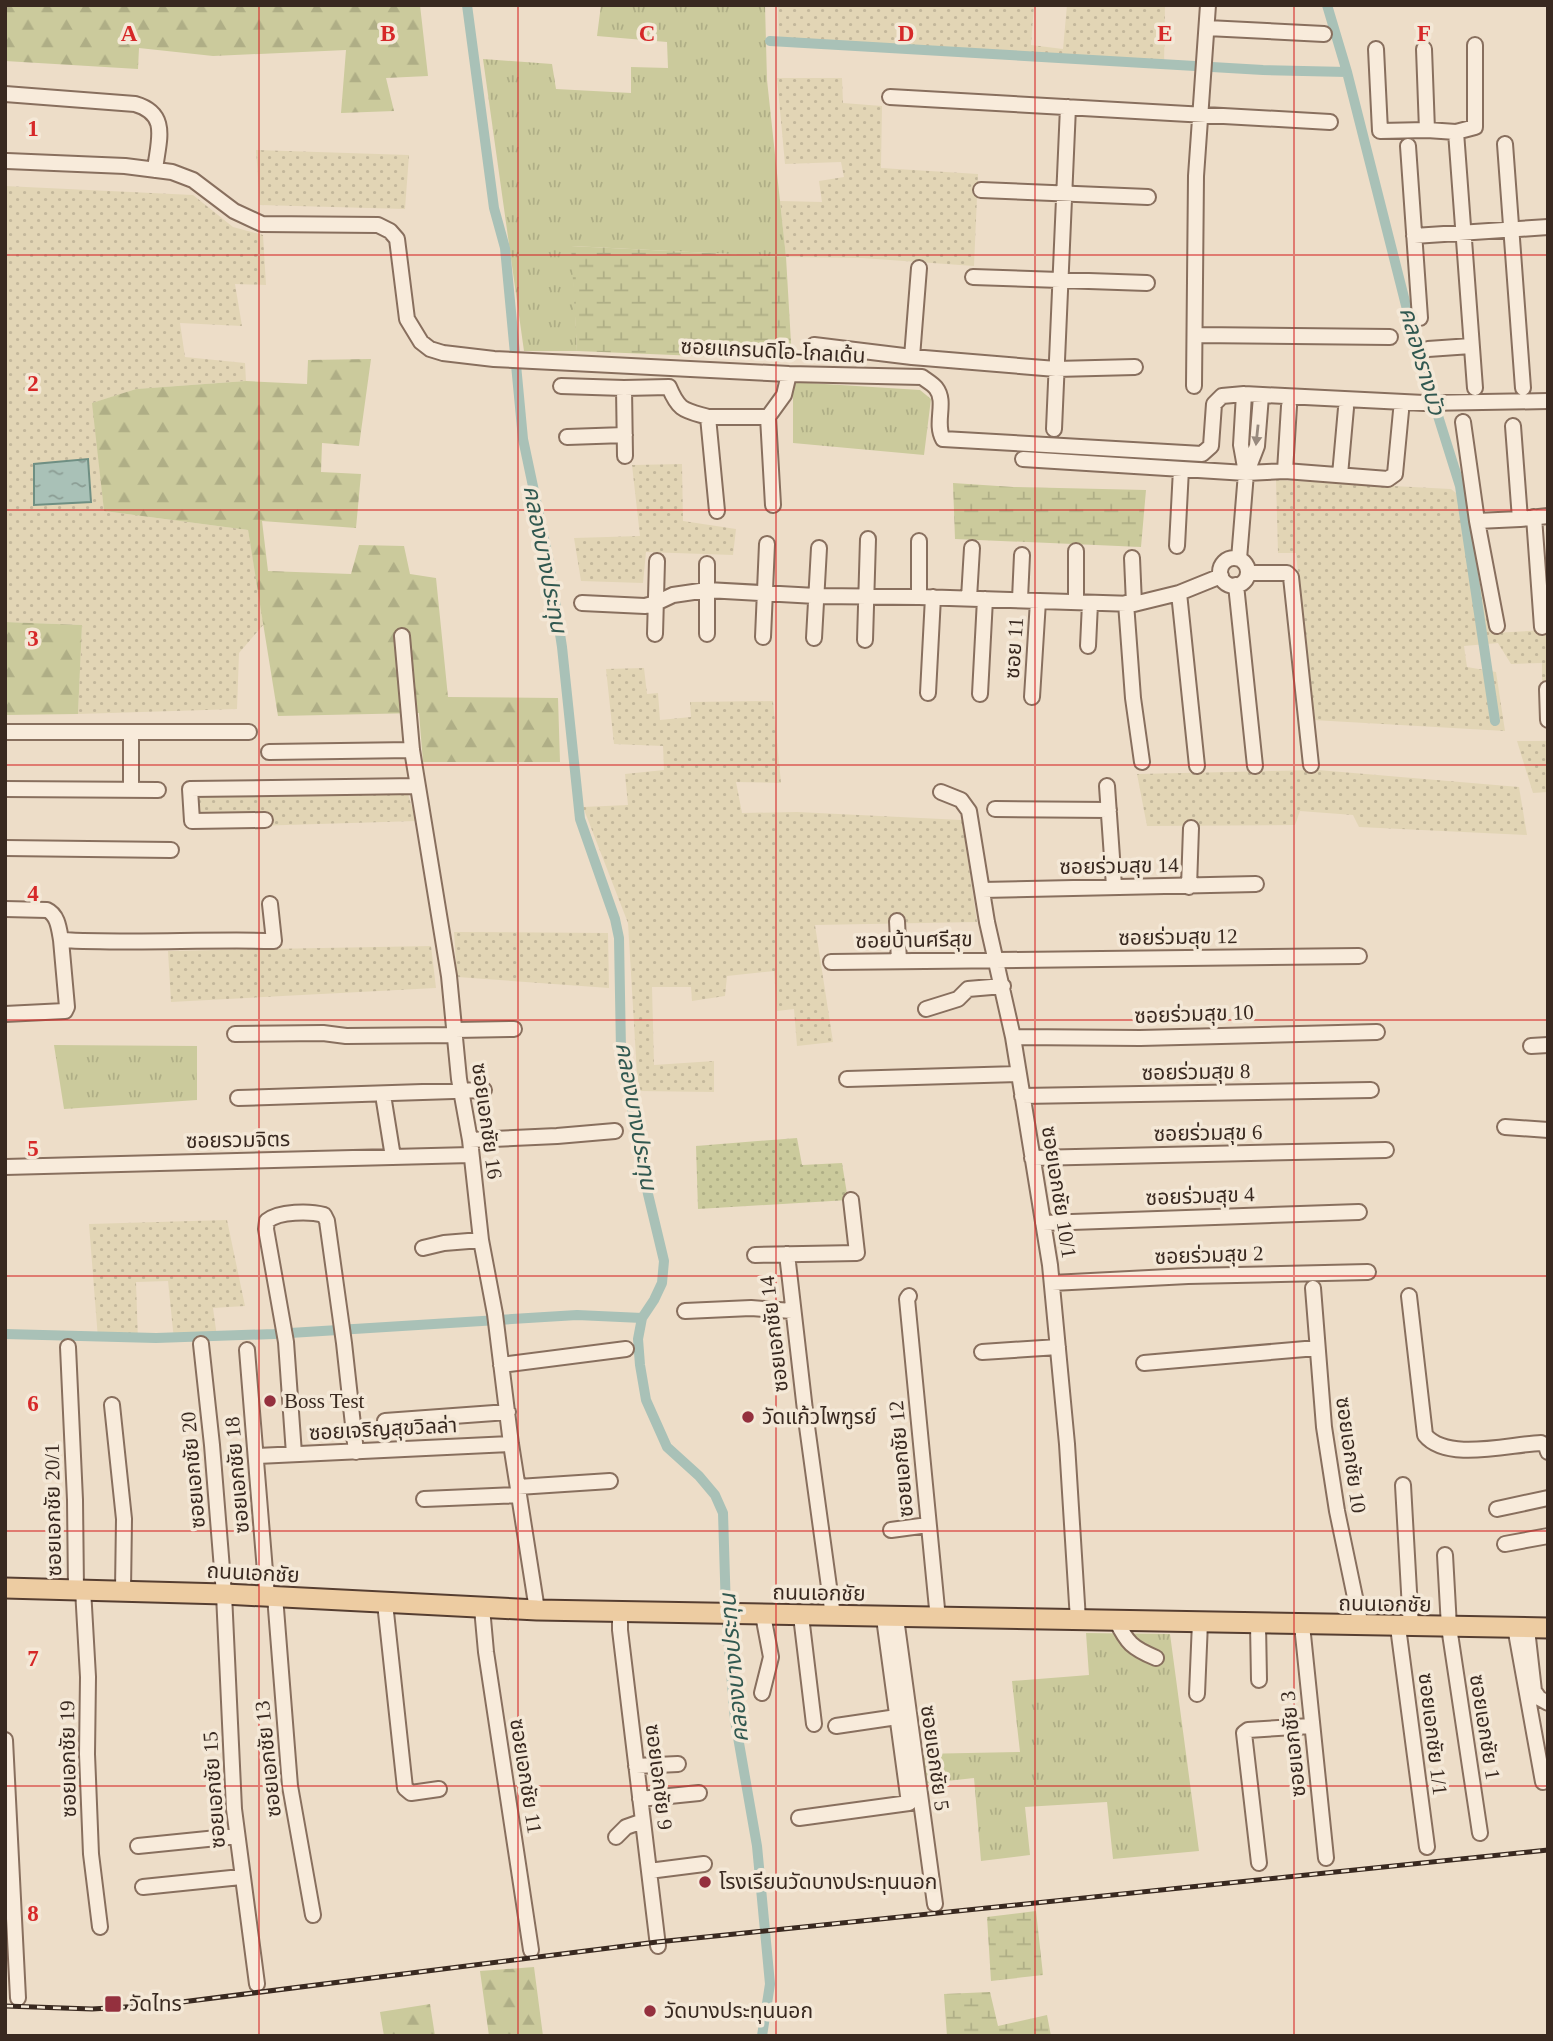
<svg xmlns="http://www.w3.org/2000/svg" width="1553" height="2041" font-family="'Times New Roman','Noto Sans Thai',serif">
	<defs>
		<pattern id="farmland-dots" width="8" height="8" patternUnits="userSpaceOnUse" patternTransform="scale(1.75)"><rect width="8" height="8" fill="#e2d5b5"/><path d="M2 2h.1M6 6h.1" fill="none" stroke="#c3b79b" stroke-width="1.8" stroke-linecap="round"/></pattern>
		<pattern id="grass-tufts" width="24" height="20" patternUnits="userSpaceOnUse" patternTransform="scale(1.75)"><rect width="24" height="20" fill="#cbca9c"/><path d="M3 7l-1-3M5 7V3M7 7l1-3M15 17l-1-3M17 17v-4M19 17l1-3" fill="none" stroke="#afae86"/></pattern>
		<pattern id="forest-firs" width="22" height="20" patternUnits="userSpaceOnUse" patternTransform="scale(1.75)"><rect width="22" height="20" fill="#cbca9c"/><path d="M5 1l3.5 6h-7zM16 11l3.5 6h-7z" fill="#afae86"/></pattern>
		<pattern id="wetland-marsh" width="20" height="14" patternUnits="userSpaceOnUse" patternTransform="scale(1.75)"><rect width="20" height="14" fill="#cbca9c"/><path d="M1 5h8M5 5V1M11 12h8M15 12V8" fill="none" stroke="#afae86"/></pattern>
		<pattern id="garden-dots" width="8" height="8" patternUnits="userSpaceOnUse" patternTransform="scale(1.75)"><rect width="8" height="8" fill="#cbca9c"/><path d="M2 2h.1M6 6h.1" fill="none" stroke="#afae86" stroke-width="1.8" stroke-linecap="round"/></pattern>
		<pattern id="water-ripples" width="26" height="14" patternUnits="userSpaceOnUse" patternTransform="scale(1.75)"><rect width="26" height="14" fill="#a9c1b7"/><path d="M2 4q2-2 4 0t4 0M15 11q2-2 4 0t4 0" fill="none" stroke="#8b9d94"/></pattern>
	</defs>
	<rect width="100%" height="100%" fill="#edddc8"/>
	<path fill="url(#farmland-dots)" d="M778,5H1034L1031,45L1063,49L1067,5H1165L1164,66L779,45Z
		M777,78H842L843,103L882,106L881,168L978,174L974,266L862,258L786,257L780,201L822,202L819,181L844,177L841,162L785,164Z
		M256,150L409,155L405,209L260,205Z
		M5,186L193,195L233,227L263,235L266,285L235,284L242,326L180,323L185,357L245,363L246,381L136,389L93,403L104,511L248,530L264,624L239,653L237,709L78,714L82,625L5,622Z
		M682,464L683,521L736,529L733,555L646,552L643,583L581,581L574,538L640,536L632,465Z
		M1276,480L1451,489L1456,493L1493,633L1548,630V685H1542V663L1511,664L1498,643L1464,646L1467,667L1496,672L1505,731L1313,720L1296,553H1278Z
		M644,668L647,694L658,693L660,720L691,717L690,702L773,701L781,783L736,782L742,813L797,812L962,820L977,922L815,925L833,1042L797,1046L794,1009L777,1011L774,971L727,976L725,996L692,1001L691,987H652L654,1065L714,1061V1092L638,1091L628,923L583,807L628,805L625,774L664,770L663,746L614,744L606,669Z
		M1517,741H1548V792L1533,793Z
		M1318,770L1519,787L1527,835L1359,827L1353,815L1300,811L1295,825L1147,826L1137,774Z
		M184,792L408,794L416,821L191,828Z
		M454,932L608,933L609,988L457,977Z
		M431,946L436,988L171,1002L168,951Z
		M227,1220L245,1306L213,1308L217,1337L174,1340L168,1281L136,1282L138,1341L98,1339L89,1224Z"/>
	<path fill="url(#grass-tufts)" d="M601,5H765L767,80L786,257L572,246L577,351H524L483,59L552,64L556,89L631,93V67L668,68L667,42L597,36Z
		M793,382L920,390L931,399L924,455L793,443Z
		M54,1045L197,1046V1100L64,1109Z
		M1086,1633L1170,1634L1199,1851L1113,1859L1107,1802L1025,1807L1030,1855L981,1861L974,1778L920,1784L918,1754L1020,1752L1012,1681L1089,1675Z"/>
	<path fill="url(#forest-firs)" d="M5,5H420L428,76L386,78L394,111L341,113L346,50L213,56L139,48L138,69L5,61Z
		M371,359L359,446L322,443L321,472L361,474L356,528L262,521L268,571L351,574L359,545L404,546L410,574L436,578L448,697L558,698L560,762H423L419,713L278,716L248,530L104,511L92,403L136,389L246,381L307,384L308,360Z
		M5,622L82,625L78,714L5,715Z
		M534,1967L543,2036H489L480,1971Z
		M430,2004L435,2036H384L380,2012Z"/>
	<path fill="url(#wetland-marsh)" d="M571,246L786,257L792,360L577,351Z
		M953,483L1013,487L1146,490L1141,547L955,539Z
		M1036,1911L1043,1975L991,1981L987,1917Z
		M990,1992L998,2026L1047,2015L1051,2036H947L944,1994Z"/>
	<path fill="url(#garden-dots)" d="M797,1138L802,1165L842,1163L848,1200L698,1209L696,1146Z"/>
	<path fill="url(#water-ripples)" stroke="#6f8f83" stroke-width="2" d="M88,459L91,502L34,505V464Z"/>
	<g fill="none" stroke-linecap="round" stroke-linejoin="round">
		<path stroke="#a9c1b7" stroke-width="10" d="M467,5L494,208L505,248L523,439L549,562L562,647L580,819L615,919L619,938L621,1050L648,1194L664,1261L662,1283L654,1300L642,1318L638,1339L640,1365L646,1400L667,1447L699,1476L715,1495L723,1513L726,1611L735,1720L757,1846L770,1984L762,2036
			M1327,5L1347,72L1417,349L1460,486L1495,721
			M770,41L1263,70L1347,72
			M5,1334L156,1338L274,1334L577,1315L642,1318"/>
		<defs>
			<path id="minor" d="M1207,28L1324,34
				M1376,49L1380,131L1427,130L1456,132L1475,127V45
				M1424,49L1427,130
				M5,94L135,104C170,114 158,141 155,170
				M890,97L1330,122
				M1456,132L1475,388
				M1505,144L1523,388
				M1408,146L1420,318
				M7,161L125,166L172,172L193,180L234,211L262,224L378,225L390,231L397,239L407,319L421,342L430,349L443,353L494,359L789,374L922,377C926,380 933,384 936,388C947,402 934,423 943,439L1202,454L1211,446L1214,404L1222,396L1244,394L1424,403L1548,401
				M981,190L1148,197
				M1414,236L1548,227
				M973,277L1147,283
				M1195,335L1390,337
				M814,345L912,357L1056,369L1135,367
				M1428,349L1471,346
				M912,357L919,268
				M561,386L624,388L669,387C679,411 684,410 708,417
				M1194,386L1196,176L1208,5
				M624,388L625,456
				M1463,422L1477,521L1520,519
				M1513,426L1520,519L1548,516
				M1054,429L1068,107
				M567,437L625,435
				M1023,459L1246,473L1285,471L1388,479L1395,474L1401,411
				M1285,471L1289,406
				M1247,472L1257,446L1261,396
				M1340,475L1346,408
				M773,505L768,417L784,395L789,374
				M717,511L708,417H768
				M1534,517L1542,627
				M1477,521L1497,626
				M1177,546L1181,469
				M1132,558L1134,604
				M1220 572a14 14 0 1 1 28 0a14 14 0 1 1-28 0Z
				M1239,559L1246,473L1241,445L1244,394
				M1248,573H1287L1291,577L1311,765
				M1236,585L1255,766
				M1179,593L1197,766
				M919,597V541
				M969,598L972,548
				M1020,599L1022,555
				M1076,602V551
				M582,603L645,606L656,603L673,595L707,590L816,596L919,597L1134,604L1179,593L1221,576
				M1126,603L1133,698L1142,762
				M655,634L657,561
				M707,634V564
				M402,636L412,750L449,976L459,1079L470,1140L481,1240L495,1314L511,1444L537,1610
				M763,637L767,544
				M814,638L819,548
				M865,640L868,539
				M1088,646L1090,603
				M1547,689L1548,720
				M928,693L933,597
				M980,694L985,599
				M1032,697L1038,601
				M5,732H249
				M131,732V789
				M269,752L412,750
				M1107,786L1114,886
				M5,789L158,790
				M941,792L961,800L969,811L987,922L1013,1037L1050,1265L1067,1444L1078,1620
				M995,809L1109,810
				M265,820L192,821L190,789L418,786
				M5,848L171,850
				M1189,887L1191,828
				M982,890L1256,884
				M5,909L47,910C58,915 59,929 61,940C132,944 203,939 274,941L270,904
				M897,921L899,961
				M831,962L1359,956
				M926,1009L958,999L968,989L1003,986
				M5,1014L65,1011L67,1007L61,940
				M455,1030L514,1029
				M235,1034L323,1033L346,1036L455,1035
				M1013,1037L1140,1038L1377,1032
				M1531,1046L1548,1045
				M847,1079L1019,1074
				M1022,1096L1371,1090
				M238,1098L484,1090
				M384,1101L393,1157
				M1505,1127L1548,1130
				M470,1140L557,1136L615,1131
				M1032,1158L1386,1150
				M5,1167L471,1155
				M1043,1223L1359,1212
				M423,1248L444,1243L481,1240
				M787,1254L806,1419L833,1616
				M755,1255L857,1253L851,1200
				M1052,1283L1188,1276L1368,1272
				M1313,1288L1324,1427L1337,1511L1361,1626
				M909,1296L907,1299L938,1619
				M1409,1296L1425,1435C1447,1462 1510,1444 1541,1443L1546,1446L1548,1452
				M685,1311L751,1308L792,1311
				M201,1344L212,1445L224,1594L234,1809L257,1984
				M68,1347L75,1500L76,1589
				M247,1350L267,1596
				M982,1352L1058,1347
				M1144,1363L1317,1348
				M501,1365L626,1349
				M112,1405L124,1519L123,1590
				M385,1421L508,1412
				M294,1454L286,1342L266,1229L267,1221C279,1211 310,1211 324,1215L327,1221L344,1343L356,1452
				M257,1456L511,1444
				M1403,1485L1411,1627
				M518,1487L610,1481
				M424,1499L519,1495
				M1497,1509L1548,1498
				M891,1530L928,1525
				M1505,1544L1548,1536
				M1445,1555L1449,1627L1480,1833
				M83,1589L88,1677L87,1754L91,1854L100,1927
				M275,1596L290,1786L313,1915
				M385,1603L405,1788L411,1793L439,1789
				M482,1608L486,1652L531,1950
				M620,1612V1630L658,1946
				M801,1616L814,1724
				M896,1618L935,1904
				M1116,1620C1127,1643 1132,1648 1156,1658
				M1258,1624L1259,1680
				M1302,1625L1326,1858
				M1398,1627L1427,1847
				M1515,1627L1543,1782
				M1527,1629L1534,1691L1539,1698L1548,1703
				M762,1693L771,1657L763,1615
				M1197,1694L1200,1622
				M836,1726L897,1717
				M5,1740L18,1998
				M636,1766L678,1764
				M640,1799L699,1793
				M799,1818L909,1803L884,1618
				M616,1837L626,1827L643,1821
				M138,1846L237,1836
				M1259,1863L1244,1733L1248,1730L1311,1726
				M649,1871L704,1864
				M143,1887L241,1877"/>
			<path id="major" d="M5,1588L224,1594L537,1610L1548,1628"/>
		</defs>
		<use href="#minor" stroke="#886f5e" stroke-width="18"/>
		<use href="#major" stroke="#563e31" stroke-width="23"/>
		<use href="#minor" stroke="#f8ebdb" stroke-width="14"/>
		<use href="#major" stroke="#edcca2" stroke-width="19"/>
		<defs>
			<path id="rail" d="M5,2006L92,2009L158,2005L657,1942L1548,1850"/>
		</defs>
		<use href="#rail" stroke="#392920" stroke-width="5"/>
		<use href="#rail" stroke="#f4e8d7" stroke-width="2.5" stroke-dasharray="8" stroke-linecap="butt"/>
	</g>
	<defs><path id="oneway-solid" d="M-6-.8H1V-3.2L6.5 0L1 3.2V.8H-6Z" transform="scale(1.75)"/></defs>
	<use fill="#988a7e" href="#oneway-solid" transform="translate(1257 435) rotate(96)"/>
	<path fill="none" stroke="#d62828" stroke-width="2" stroke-opacity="0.55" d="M259,5V2036M518,5V2036M776,5V2036M1035,5V2036M1294,5V2036M5,255H1548M5,510H1548M5,765H1548M5,1020H1548M5,1276H1548M5,1531H1548M5,1786H1548"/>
	<g fill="#94303e" stroke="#f4e8d7" stroke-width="2.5">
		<circle cx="270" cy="1401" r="7"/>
		<circle cx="748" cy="1417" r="7"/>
		<circle cx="705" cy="1882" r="7"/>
		<rect x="104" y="1995" width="18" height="18" rx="3.5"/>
		<circle cx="650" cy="2011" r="7"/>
	</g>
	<g text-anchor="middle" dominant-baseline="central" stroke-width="7" stroke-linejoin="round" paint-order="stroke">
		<g font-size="21" fill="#392920" stroke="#f4e8d7">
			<text transform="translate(773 351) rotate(3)">ซอยแกรนดิโอ-โกลเด้น</text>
			<text transform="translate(1014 648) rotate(-86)">ซอย 11</text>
			<text transform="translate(1119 866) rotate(-1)">ซอยร่วมสุข 14</text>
			<text transform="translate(1178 937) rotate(-1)">ซอยร่วมสุข 12</text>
			<text transform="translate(914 940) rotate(-1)">ซอยบ้านศรีสุข</text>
			<text transform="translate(1194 1014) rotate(-2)">ซอยร่วมสุข 10</text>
			<text transform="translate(1196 1072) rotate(-1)">ซอยร่วมสุข 8</text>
			<text transform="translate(487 1121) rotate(82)">ซอยเอกชัย 16</text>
			<text transform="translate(1208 1133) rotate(-1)">ซอยร่วมสุข 6</text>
			<text transform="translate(238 1140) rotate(-1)">ซอยรวมจิตร</text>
			<text transform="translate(1059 1192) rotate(81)">ซอยเอกชัย 10/1</text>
			<text transform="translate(1200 1196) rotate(-2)">ซอยร่วมสุข 4</text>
			<text transform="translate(1209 1255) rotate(-2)">ซอยร่วมสุข 2</text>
			<text transform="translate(774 1334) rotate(-97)">ซอยเอกชัย 14</text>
			<text transform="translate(383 1429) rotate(-3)">ซอยเจริญสุขวิลล่า</text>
			<text transform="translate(1351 1455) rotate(82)">ซอยเอกชัย 10</text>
			<text transform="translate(901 1459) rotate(-95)">ซอยเอกชัย 12</text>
			<text transform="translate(193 1470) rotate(-95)">ซอยเอกชัย 20</text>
			<text transform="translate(237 1475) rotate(-95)">ซอยเอกชัย 18</text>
			<text transform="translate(53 1510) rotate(-91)">ซอยเอกชัย 20/1</text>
			<text transform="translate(253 1573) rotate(3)">ถนนเอกชัย</text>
			<text transform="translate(819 1593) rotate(1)">ถนนเอกชัย</text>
			<text transform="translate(1385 1604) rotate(1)">ถนนเอกชัย</text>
			<text transform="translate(1485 1727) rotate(81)">ซอยเอกชัย 1</text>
			<text transform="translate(1433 1734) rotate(83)">ซอยเอกชัย 1/1</text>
			<text transform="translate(1293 1744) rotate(-96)">ซอยเอกชัย 3</text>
			<text transform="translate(935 1758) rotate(82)">ซอยเอกชัย 5</text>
			<text transform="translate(68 1759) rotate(-91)">ซอยเอกชัย 19</text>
			<text transform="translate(268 1759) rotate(-96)">ซอยเอกชัย 13</text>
			<text transform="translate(526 1776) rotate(81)">ซอยเอกชัย 11</text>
			<text transform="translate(659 1777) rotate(83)">ซอยเอกชัย 9</text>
			<text transform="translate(214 1790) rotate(-94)">ซอยเอกชัย 15</text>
		</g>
		<g font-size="21" fill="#392920" stroke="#f4e8d7" text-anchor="start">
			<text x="284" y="1401">Boss Test</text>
			<text x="762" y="1417">วัดแก้วไพฑูรย์</text>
			<text x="719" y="1882">โรงเรียนวัดบางประทุนนอก</text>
			<text x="129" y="2004">วัดไทร</text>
			<text x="664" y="2011">วัดบางประทุนนอก</text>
		</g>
		<g font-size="23" font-style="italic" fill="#315850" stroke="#f4e8d7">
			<text transform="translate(1422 361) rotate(74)">คลองรางบัว</text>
			<text transform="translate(545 559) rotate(79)">คลองบางประทุน</text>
			<text transform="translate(636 1116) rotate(80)">คลองบางประทุน</text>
			<text transform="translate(734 1668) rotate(-95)">คลองบางประทุน</text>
		</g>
	</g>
	<g font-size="23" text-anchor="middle" font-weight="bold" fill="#d62828" stroke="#f4e8d7" stroke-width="7" stroke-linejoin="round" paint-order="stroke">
		<text x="129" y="41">A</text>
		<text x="388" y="41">B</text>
		<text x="647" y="41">C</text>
		<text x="906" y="41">D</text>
		<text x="1165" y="41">E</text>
		<text x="1424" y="41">F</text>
		<text x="33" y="136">1</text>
		<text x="33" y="391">2</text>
		<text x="33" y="646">3</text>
		<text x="33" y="901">4</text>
		<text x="33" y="1156">5</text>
		<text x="33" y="1411">6</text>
		<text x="33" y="1666">7</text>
		<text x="33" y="1921">8</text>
	</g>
	<rect width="1553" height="2041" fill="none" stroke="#392920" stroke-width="14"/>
</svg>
